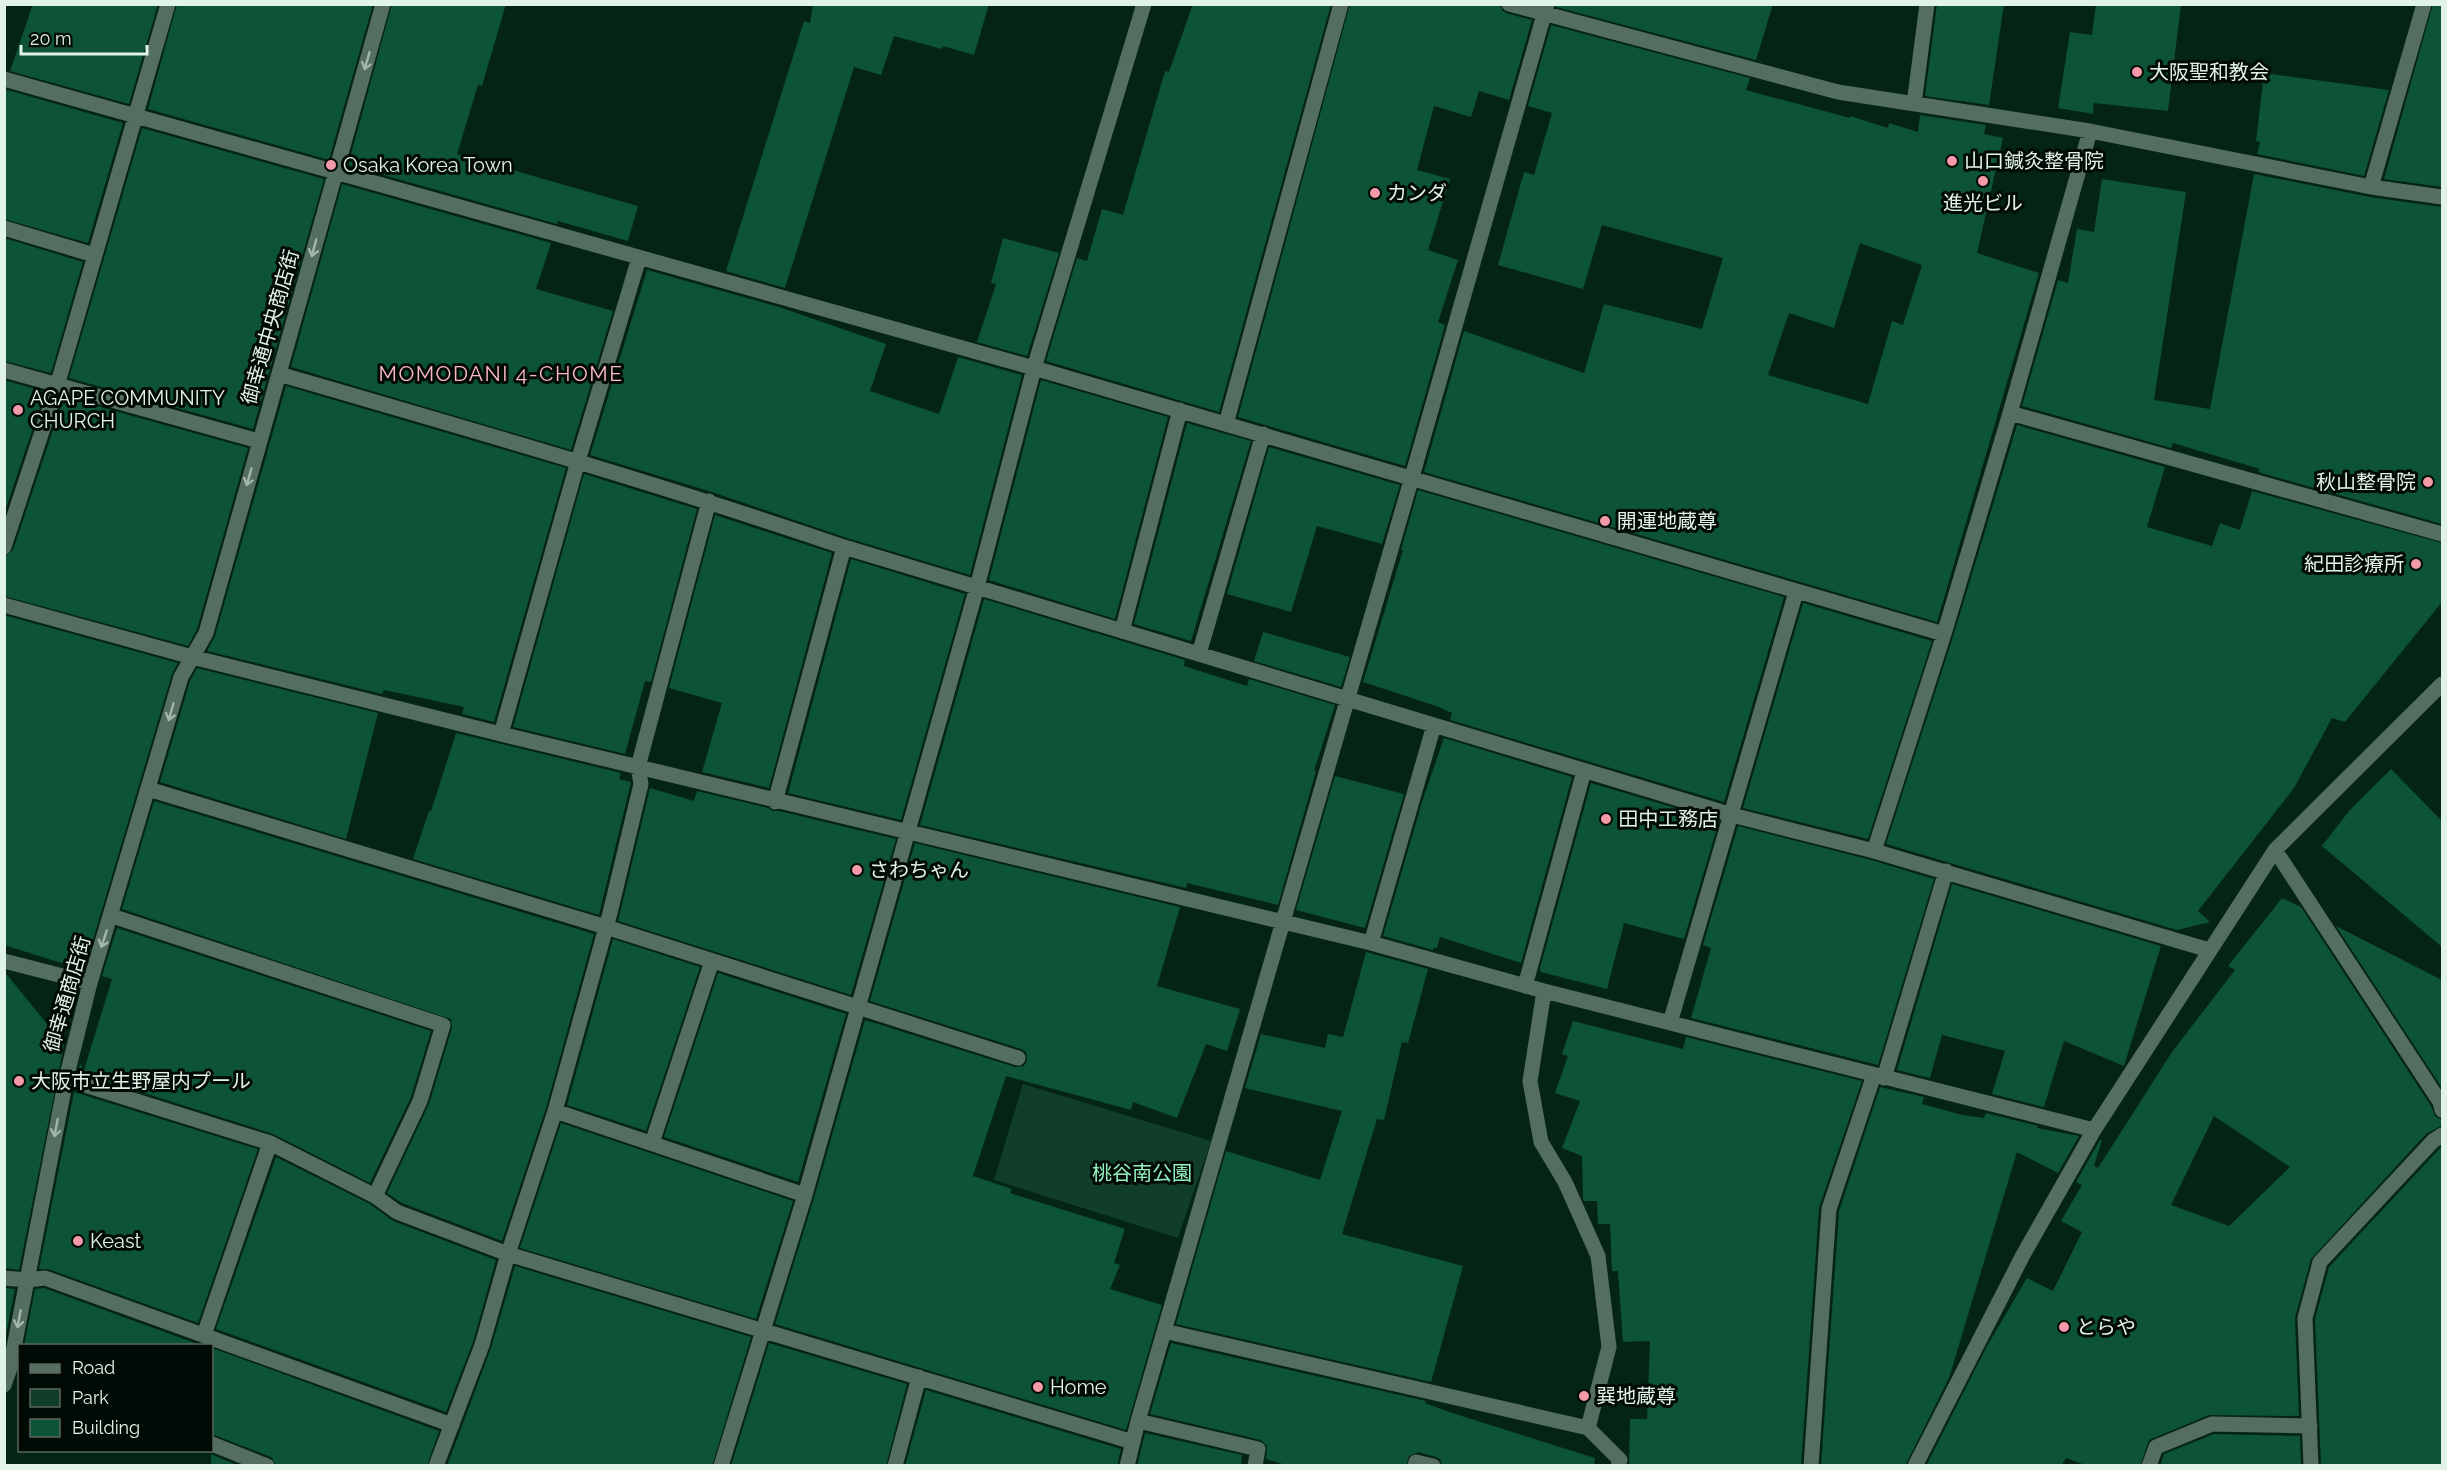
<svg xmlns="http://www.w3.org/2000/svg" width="2447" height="1470" font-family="Raleway,'Noto Sans JP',sans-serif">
	<rect width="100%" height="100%" fill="#042415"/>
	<path fill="#103e28" d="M1023,1084L1211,1141L1178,1238L994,1180Z"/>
	<path fill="#0d5335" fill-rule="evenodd" d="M33,4H158L129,104L10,71Z
		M177,4H373L329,160L148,109Z
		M392,4H506L482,86L478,85L457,154L638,206L628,241L558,221L557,224L348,165Z
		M813,4H989L974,55L943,46L942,49L894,36L881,75L854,67L785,288L726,271L804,21L810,23Z
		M1193,4H1331L1219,412L1046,361L1077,258L1087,261L1102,209L1123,215L1165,71L1169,72Z
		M1350,4H1500L1502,10L1506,13L1532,20L1509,100L1479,91L1471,117L1434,106L1417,170L1450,179L1428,250L1458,260L1438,322L1445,325L1405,466L1238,417Z
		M1556,4H1773L1756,60L1556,7Z
		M1937,4H2004L1989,105L1925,96Z
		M2096,4H2181L2168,111L2094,103L2093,114L2058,108L2070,32L2092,35Z
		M2433,4H2442V187L2384,179Z
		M1551,25L1750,78L1746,90L1850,118V116L1888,128L1889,123L1918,132L1920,115L1986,125L1984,134L2003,138L1977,253L2039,273L1937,622L1424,472L1464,331L1584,373L1604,304L1702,329L1723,258L1602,225L1583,289L1498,265L1524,172L1534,175L1552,113L1528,106ZM1860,243L1922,265L1903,325L1892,321L1868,404L1768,375L1789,313L1834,328Z
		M2264,73L2389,90L2364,176L2257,154L2260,142L2256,141Z
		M4,89L123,123L88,243L4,219Z
		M142,128L324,179L253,429L69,378Z
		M2254,174L2370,197L2442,207V524L2258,472L2260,469L2173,443L2171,448L2022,406L2058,280L2068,283L2077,229L2094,232L2102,179L2186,192L2154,400L2210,409Z
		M342,184L551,243L536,289L613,311L571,450L291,367Z
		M4,238L83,262L51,373L4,361Z
		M1003,238L1059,253L1027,356L977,342L996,284L991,283Z
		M647,270L779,307L886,344L870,391L939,414L958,357L1022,375L970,575L847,538L712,492L590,455Z
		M4,380L45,392L4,514Z
		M1041,380L1168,417L1115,619L989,580Z
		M286,386L566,468L494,722L462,714L464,707L384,690L382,694L207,651L215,636Z
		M64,397L248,448L197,629L188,646L4,596V557L13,550Z
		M1187,423L1251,441L1191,641L1134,624Z
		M2017,425L2165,467L2147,527L2212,546L2220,523L2240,530L2252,491L2442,543V602L2345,722L2332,718L2294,788L2198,911L2210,922L2177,930L1886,844L1953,637Z
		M1269,447L1400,485L1382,544L1317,526L1291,612L1227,594Z
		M584,474L697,509L651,682L645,681L625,754L513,727Z
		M1418,490L1784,597L1724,802L1450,720L1452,713L1439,707L1363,682L1403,550H1401Z
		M715,515L832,553L769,788L702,772L722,703L669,688Z
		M851,559L965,594L901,820L788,793Z
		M984,599L1185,660L1184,666L1247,686L1249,679L1335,705L1314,771H1316L1278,905L1187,883L1186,888L920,825Z
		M1803,603L1932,641L1868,839L1743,808Z
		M4,615L178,663L172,674L84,970L4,945Z
		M1263,632L1350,657L1341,687L1254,661Z
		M197,668L378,713L346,839L160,782L190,681Z
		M456,733L621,773L619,779L631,782L599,915L413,859L429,811H431Z
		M1444,738L1572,777L1521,963L1440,937L1437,948L1434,947L1433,950L1383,936L1423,799Z
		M2391,769L2442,821V947L2322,846L2349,811Z
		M1335,776L1404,794L1365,928L1296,910Z
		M1591,783L1719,821L1684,939L1624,923L1607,989L1541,972L1540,968Z
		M650,788L694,801L697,791L768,808L773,811H779L896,839L851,995L618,921Z
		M154,801L594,934L546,1108L502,1241L402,1203L387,1193L429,1104L452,1028L451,1019L122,909Z
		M1738,826L1871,860L1934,879L1878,1065L1691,1018L1711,948L1703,945Z
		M915,843L1180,907L1157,986L1240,1009L1227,1051L1206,1044L1177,1118L1133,1102L1131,1110L1006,1076L973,1176L1012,1189L1010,1193L1125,1229L1114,1263L1120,1265L1110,1289L1162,1305L1126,1430L775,1324L814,1198L865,1020L1015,1067L1024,1066L1027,1060L1026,1052L1021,1049L870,1001Z
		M1952,884L2161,946L2124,1066L2064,1041L2044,1107L1992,1094L2005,1051L1942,1035L1930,1078L1897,1070Z
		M2282,898L2301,907L2431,1106L2435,1116L2442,1120V1125L2426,1134L2311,1259L2295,1318L2299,1416L2209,1415L2149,1440L2140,1466H2088L2066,1458L2061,1466H1926L1986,1348L2027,1278L2053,1291L2082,1232L2061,1221L2082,1185L2076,1182L2100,1140H2102L2094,1166L2098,1168L2172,1052L2235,970L2228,966ZM2214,1116L2290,1167L2229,1226L2171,1205Z
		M2336,926L2442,980V1088Z
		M117,928L431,1031L411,1097L370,1183L273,1134L78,1072L80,1064L84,1070L112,979L102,976Z
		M613,939L700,967L646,1131L567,1105Z
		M1366,952L1428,969L1408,1043L1402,1042L1384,1120L1377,1119L1342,1234L1463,1266L1431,1382L1176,1324L1226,1151L1320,1180L1342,1111L1245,1088L1261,1034L1325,1048L1328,1034L1343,1037Z
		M4,971L64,1045L19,1270L4,1268Z
		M718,973L846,1014L798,1182L664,1137Z
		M1573,1021L1683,1049L1686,1037L1862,1081L1819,1208L1801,1466H1629L1630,1419H1647L1650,1341L1623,1342L1618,1271H1612L1610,1224H1598L1597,1201H1584L1583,1199L1582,1156L1562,1148L1580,1101L1555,1093L1568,1056L1562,1054Z
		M1880,1087L1924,1097L1922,1104L1962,1115L1984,1118L1986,1113L2038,1126L2037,1128L2079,1136L2058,1173L2017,1152L1949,1378L1905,1466H1821L1839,1211Z
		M74,1092L258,1149L198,1323L48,1269H39Z
		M561,1123L793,1201L756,1319L520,1248Z
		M2442,1146V1466H2321L2315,1319L2329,1267Z
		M276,1157L370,1204L393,1221L496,1260L473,1342L446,1412L216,1329Z
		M515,1266L751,1337L712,1466H447L491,1348Z
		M4,1288L15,1289L4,1345Z
		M44,1288L203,1346H24L35,1289Z
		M769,1343L907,1384L886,1466H731Z
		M1171,1343L1426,1401L1425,1403L1449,1412L1595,1458L1594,1466H1442L1440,1459L1436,1457L1418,1452L1409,1456L1406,1466H1289L1266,1459L1267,1446L1261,1440L1150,1414Z
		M212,1348L439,1431L427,1466H277L271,1457L212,1434Z
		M926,1390L1121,1449L1117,1466H905Z
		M1145,1433L1242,1455L1241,1466H1137Z
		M2214,1434L2300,1436L2301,1466H2160L2164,1454Z
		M211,1454L239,1466H211Z"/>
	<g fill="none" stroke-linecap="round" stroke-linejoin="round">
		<path stroke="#546e5f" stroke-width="15" d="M148,789L606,927L1018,1058
			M112,916L443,1025L420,1101L375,1196
			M27,1280L45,1278L452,1425
			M204,1335L270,1143"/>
		<path stroke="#546e5f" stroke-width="15" d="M1509,4L1838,92L2090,131L2371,187L2442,197
			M4,79L1034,368L1944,634
			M1914,104L1927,4
			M2371,187L2424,4
			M4,228L94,255
			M4,370L259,441
			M279,374C469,429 657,483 844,547L1732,815L1874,851L2209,950
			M2010,413L2442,534
			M1226,424L1341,4
			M4,547L57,386L168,4
			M4,605L192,657L501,734L1371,943L1544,991L2094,1130
			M1122,631L1180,410
			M1199,654L1263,434
			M501,734L578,461L639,258
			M775,802L844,547
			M2275,850L2440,1102L2442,1110
			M1874,851L1944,634L2010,413L2090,131
			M1371,943L1434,725
			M4,961L90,983
			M1525,986L1584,771
			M1544,991L1530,1081L1541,1142L1565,1182L1598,1256L1609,1347L1588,1428
			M1670,1023L1796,592
			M1884,1078L1946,871
			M66,1079L270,1143L375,1196L397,1212L508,1254L1133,1442
			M555,1111L805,1195
			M652,1143L712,961
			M4,1278L27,1280
			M1164,1331L1588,1428L1620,1460L1618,1466
			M4,1385L10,1368L66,1079L90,983L181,677L206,633L383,4
			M1138,1421L1258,1449L1255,1466
			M212,1444L267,1466
			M436,1466L482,1345L508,1254L555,1111L610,913L641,784L638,767L709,501
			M721,1466L805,1195L977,587L1034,368L1144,4
			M895,1466L919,1377
			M1127,1466L1138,1421L1412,477L1547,4
			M1415,1466L1416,1462L1433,1466
			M1811,1466L1829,1209L1874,1075
			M1915,1466L2023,1255L2094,1130L2275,850L2442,684
			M2149,1466L2156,1447L2212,1424L2310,1426
			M2311,1466L2305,1318L2320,1262L2433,1141L2442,1135"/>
	</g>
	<defs><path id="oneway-shaft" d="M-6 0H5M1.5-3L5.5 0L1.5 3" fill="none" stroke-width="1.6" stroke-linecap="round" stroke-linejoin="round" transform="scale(1.5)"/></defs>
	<g stroke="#a2b7aa">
		<use href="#oneway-shaft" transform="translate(367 61) rotate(106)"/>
		<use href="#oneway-shaft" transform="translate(314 248) rotate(105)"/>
		<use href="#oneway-shaft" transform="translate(249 477) rotate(106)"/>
		<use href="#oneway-shaft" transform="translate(171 712) rotate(106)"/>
		<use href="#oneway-shaft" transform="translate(104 939) rotate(108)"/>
		<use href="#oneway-shaft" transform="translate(56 1128) rotate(101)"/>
		<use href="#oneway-shaft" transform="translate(19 1319) rotate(101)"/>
	</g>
	<g fill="#f39aa8" stroke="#020a05" stroke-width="2">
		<circle cx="2137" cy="72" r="6"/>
		<circle cx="1952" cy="161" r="6"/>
		<circle cx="331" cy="165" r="6"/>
		<circle cx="1983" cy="181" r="6"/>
		<circle cx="1375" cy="193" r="6"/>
		<circle cx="18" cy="410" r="6"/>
		<circle cx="2428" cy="482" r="6"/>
		<circle cx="1605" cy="521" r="6"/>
		<circle cx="2416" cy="564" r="6"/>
		<circle cx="1606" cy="819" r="6"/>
		<circle cx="857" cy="870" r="6"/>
		<circle cx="19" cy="1081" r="6"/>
		<circle cx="78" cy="1241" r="6"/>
		<circle cx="2064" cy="1327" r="6"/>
		<circle cx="1038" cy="1387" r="6"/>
		<circle cx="1584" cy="1396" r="6"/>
	</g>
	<g text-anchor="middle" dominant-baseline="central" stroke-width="6" stroke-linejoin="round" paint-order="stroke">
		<g font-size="20" fill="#e1f3e8" stroke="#020a05" text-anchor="start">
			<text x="2149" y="72">大阪聖和教会</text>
			<text x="1964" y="161">山口鍼灸整骨院</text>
			<text x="343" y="165">Osaka Korea Town</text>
			<text x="1387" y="193">カンダ</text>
			<text x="1983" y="203" text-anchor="middle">進光ビル</text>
			<text x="30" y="398">AGAPE COMMUNITY<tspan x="30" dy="23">CHURCH</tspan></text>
			<text x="2416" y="482" text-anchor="end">秋山整骨院</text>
			<text x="1617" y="521">開運地蔵尊</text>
			<text x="2404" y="564" text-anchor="end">紀田診療所</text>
			<text x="1618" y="819">田中工務店</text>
			<text x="869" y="870">さわちゃん</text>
			<text x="31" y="1081">大阪市立生野屋内プール</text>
			<text x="90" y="1241">Keast</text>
			<text x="2076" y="1327">とらや</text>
			<text x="1050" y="1387">Home</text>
			<text x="1596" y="1396">巽地蔵尊</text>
		</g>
		<g font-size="20" fill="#e1f3e8" stroke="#020a05">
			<text transform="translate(270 327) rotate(-74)">御幸通中央商店街</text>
			<text transform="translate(67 994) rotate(-74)">御幸通商店街</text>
		</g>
		<g font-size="20" fill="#92efbd" stroke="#020a05">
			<text x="1142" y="1173">桃谷南公園</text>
		</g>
		<g font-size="21" letter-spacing="1.5" fill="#fdb9c2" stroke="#020a05">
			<text x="501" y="373">MOMODANI 4-CHOME</text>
		</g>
	</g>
	<rect width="2447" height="1470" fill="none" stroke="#e1f3e8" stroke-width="12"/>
	<rect x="18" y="1344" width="195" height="108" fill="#020a05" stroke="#5b6760" stroke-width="1.5"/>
	<rect x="30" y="1364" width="30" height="9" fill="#546e5f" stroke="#5b6760" stroke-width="1.5"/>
	<text x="72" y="1374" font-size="18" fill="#e1f3e8">Road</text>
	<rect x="30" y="1389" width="30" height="18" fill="#103e28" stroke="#5b6760" stroke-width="1.5"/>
	<text x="72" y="1404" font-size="18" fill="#e1f3e8">Park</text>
	<rect x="30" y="1419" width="30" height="18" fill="#0d5335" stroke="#5b6760" stroke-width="1.5"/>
	<text x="72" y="1434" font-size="18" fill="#e1f3e8">Building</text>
	<path d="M21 45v9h126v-9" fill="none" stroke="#e1f3e8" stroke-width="3"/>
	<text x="30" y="45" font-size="18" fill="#e1f3e8" stroke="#020a05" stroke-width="4.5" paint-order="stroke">20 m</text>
</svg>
